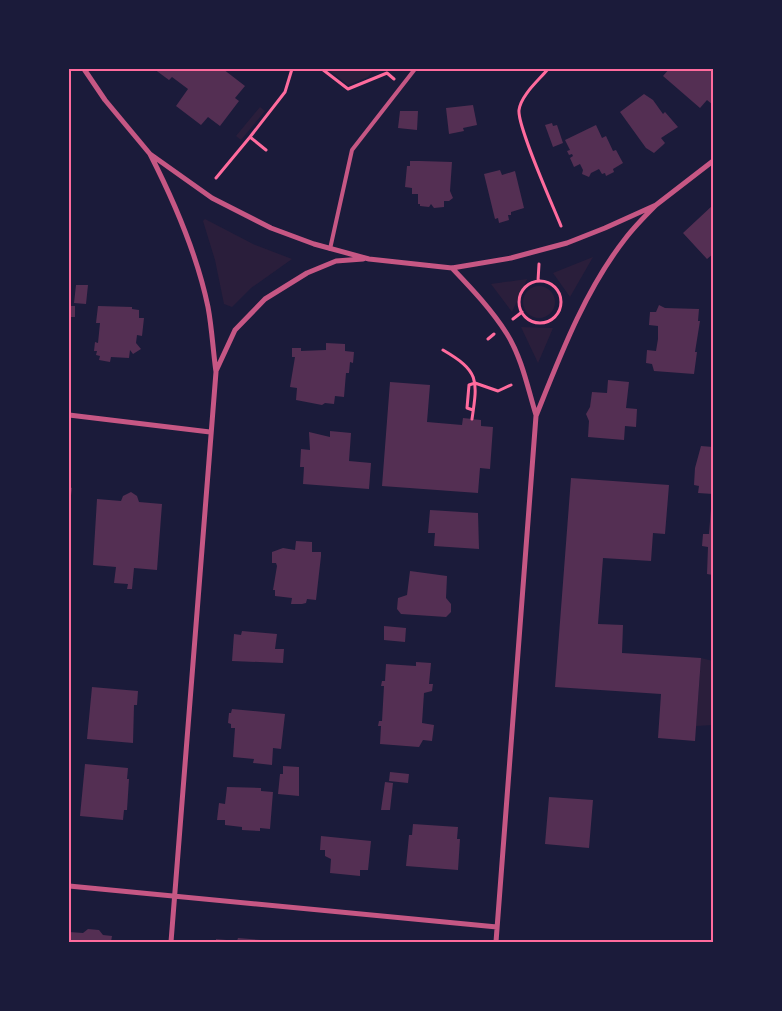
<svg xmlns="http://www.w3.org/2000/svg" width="782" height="1011" font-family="'Titillium Web',sans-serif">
	<rect width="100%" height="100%" fill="#1b1b3a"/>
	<path fill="#2a1e3b" d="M328,69H374L368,77L348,85Z
		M260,107L265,111L241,140L236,136Z
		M205,219L253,244L292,259L251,288L232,307L224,304L215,260L203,221Z
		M593,257L570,297L553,273Z
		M527,279L512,312L491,284Z
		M523 302a16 16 0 1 1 32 0a16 16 0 1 1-32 0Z
		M521,327L553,328L538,363Z
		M701,658L713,661V725L696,726Z"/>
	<path fill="#542f53" d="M154,69H223L245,86L235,98L239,101L220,126L208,117L201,125L176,106L188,89L172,77L169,80Z
		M669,69H713V105L707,100L700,108L663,76Z
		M644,94L653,100L663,114L665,112L678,127L661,138L665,143L663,145L654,153L646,148L620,112Z
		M473,105L477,125L463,128L464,131L449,134L446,108Z
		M400,111H418L417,130L398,128Z
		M552,123L553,126L557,125L563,143L553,147L545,125Z
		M596,125L602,138L606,136L613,151L616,150L623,163L613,169L614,172L606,176L605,173L602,174L599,169L591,173L589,177L582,174L583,170L580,164L574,167L570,158L573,156L572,154L569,155L567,151L570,150L565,140Z
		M420,161L452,162L450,191L453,198L449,201H444V207L434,208L431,204L429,207L420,206V204H418V194H412V188L405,187L407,166H410V161Z
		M500,170L502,175L515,171L524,208L511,212V215H508L509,220L499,223L498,218L495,219L484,174Z
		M713,205V254L707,259L683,233Z
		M76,285H88L86,304L74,303Z
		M659,305L665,308L699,309L698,321H700L695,352H697L694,374L654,371L652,364L646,363L647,350L656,351L658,339V326L649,325L650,312H656Z
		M69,306H75V317H69Z
		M98,306L132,307V309L139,310V318H144L142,336L137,335L136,343L141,349L133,354L130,350L129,358L111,357L110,362L99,360L100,356L96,355L97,351H94L95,342L98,343L100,323H96Z
		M326,343L345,344V351L354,352L353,363L350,362L349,373H346L344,397L335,396L334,404L325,403L322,405L296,400L297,388L290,387L295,357H292V348H301V351L326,350Z
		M608,380L629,382L626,408L637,409L636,427L625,426L624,440L588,437L589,421L586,414L590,407L592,392L607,393Z
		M390,382L430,385L427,422L462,425L463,418L481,420V426L493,427L490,469L480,468L478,493L382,486Z
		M330,431L351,433L349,461L371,463L369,489L303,484L304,467H300L301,449L310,450L309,432L330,437Z
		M701,446L713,447V494L698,493L699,486L694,485L695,468Z
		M571,478L669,485L665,534L653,533L651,561L603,558L598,624L623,625L622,653L701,658L695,741L658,738L661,694L555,687Z
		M69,487L72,488L70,503H69Z
		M131,492L137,496L139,502L162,504L157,570L134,568L132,589H127L128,584L114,583L116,567L93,565L97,499L121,501L123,496Z
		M711,508L713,509V575L707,574L708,547L702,546L703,534H709Z
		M430,510L478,513L479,549L434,546L435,533H428Z
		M296,541L312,542V552H321V556L316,600L307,599L306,603L302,604H291L292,598L275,596V590H273L277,566L276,563H272V552L283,548L295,550Z
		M410,571L447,576L446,598L451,604V612L446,617L401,614L397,609L398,598L407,595Z
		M384,626L406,628L405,642L384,640Z
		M242,631L277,634L275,649H284L283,663L232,661L234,634L241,635Z
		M416,662L431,663L429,684H433L432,691L424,693L422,723L434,725L432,741L423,740L419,747L380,744L381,726H378L379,721H382L384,686H381L382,681H385L386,664L416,666Z
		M92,687L138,691L137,705H134L133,743L87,739Z
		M232,709L285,714L281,749L273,748L272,765L253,763L254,759L233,757L235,728H231V724L228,723L229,713H231Z
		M85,764L128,768L127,779H129L127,810H124L123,820L80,816Z
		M283,766L299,767V796L278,794L280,774H283Z
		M390,772L409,774L408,783L389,781Z
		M385,782L393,783L390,810H381Z
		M227,787L261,788V791L273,792L270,829L260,828V831L242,830V827L225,825V820H217L219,803L225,804Z
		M549,797L593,800L589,848L545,844Z
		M413,824L458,827L457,839H460L458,870L406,866L409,835H412Z
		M321,836L371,841L368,870H360V876L330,873L331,859L325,856V850H320Z
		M88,929L99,930L103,935L112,936L111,942H69V932L83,933Z
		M238,938L261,940V942H216V939L237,941Z"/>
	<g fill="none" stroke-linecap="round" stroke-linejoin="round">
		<path stroke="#ff6b9d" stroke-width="3" d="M322,69L348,89L387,73L394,79
			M548,69C539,80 521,95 519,110C517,126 553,206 561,226
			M250,137L285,92L292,69
			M216,178L250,137L266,150
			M538,281L539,264
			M519 302a21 21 0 1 1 42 0a21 21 0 1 1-42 0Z
			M513,319L522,312
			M488,339L494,334
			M443,350C479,371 478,379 472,419
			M473,410L467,408L469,385L475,383L498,391L511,385"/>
		<path stroke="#c65784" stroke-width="4" d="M330,249L352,150L415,69"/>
		<path stroke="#c65784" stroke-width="5" d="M84,69L105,100L150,154L212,198L271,228L314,244L369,259L452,268L511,258L567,243L605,228L656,205L713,161
			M150,154C175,203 197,254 208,307C212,328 213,351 216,372L171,942
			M452,268C472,289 492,310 507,334C522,358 528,389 536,415
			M216,371L235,330L265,299L307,273L336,261L363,259
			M69,415L210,432
			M69,886L497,927
			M496,942L536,416C560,356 585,290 625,239C634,227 645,216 656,205"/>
	</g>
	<rect width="782" height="1011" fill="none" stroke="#1b1b3a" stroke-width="140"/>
	<rect x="70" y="70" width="642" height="871" fill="none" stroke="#ff6b9d" stroke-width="2"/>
</svg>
